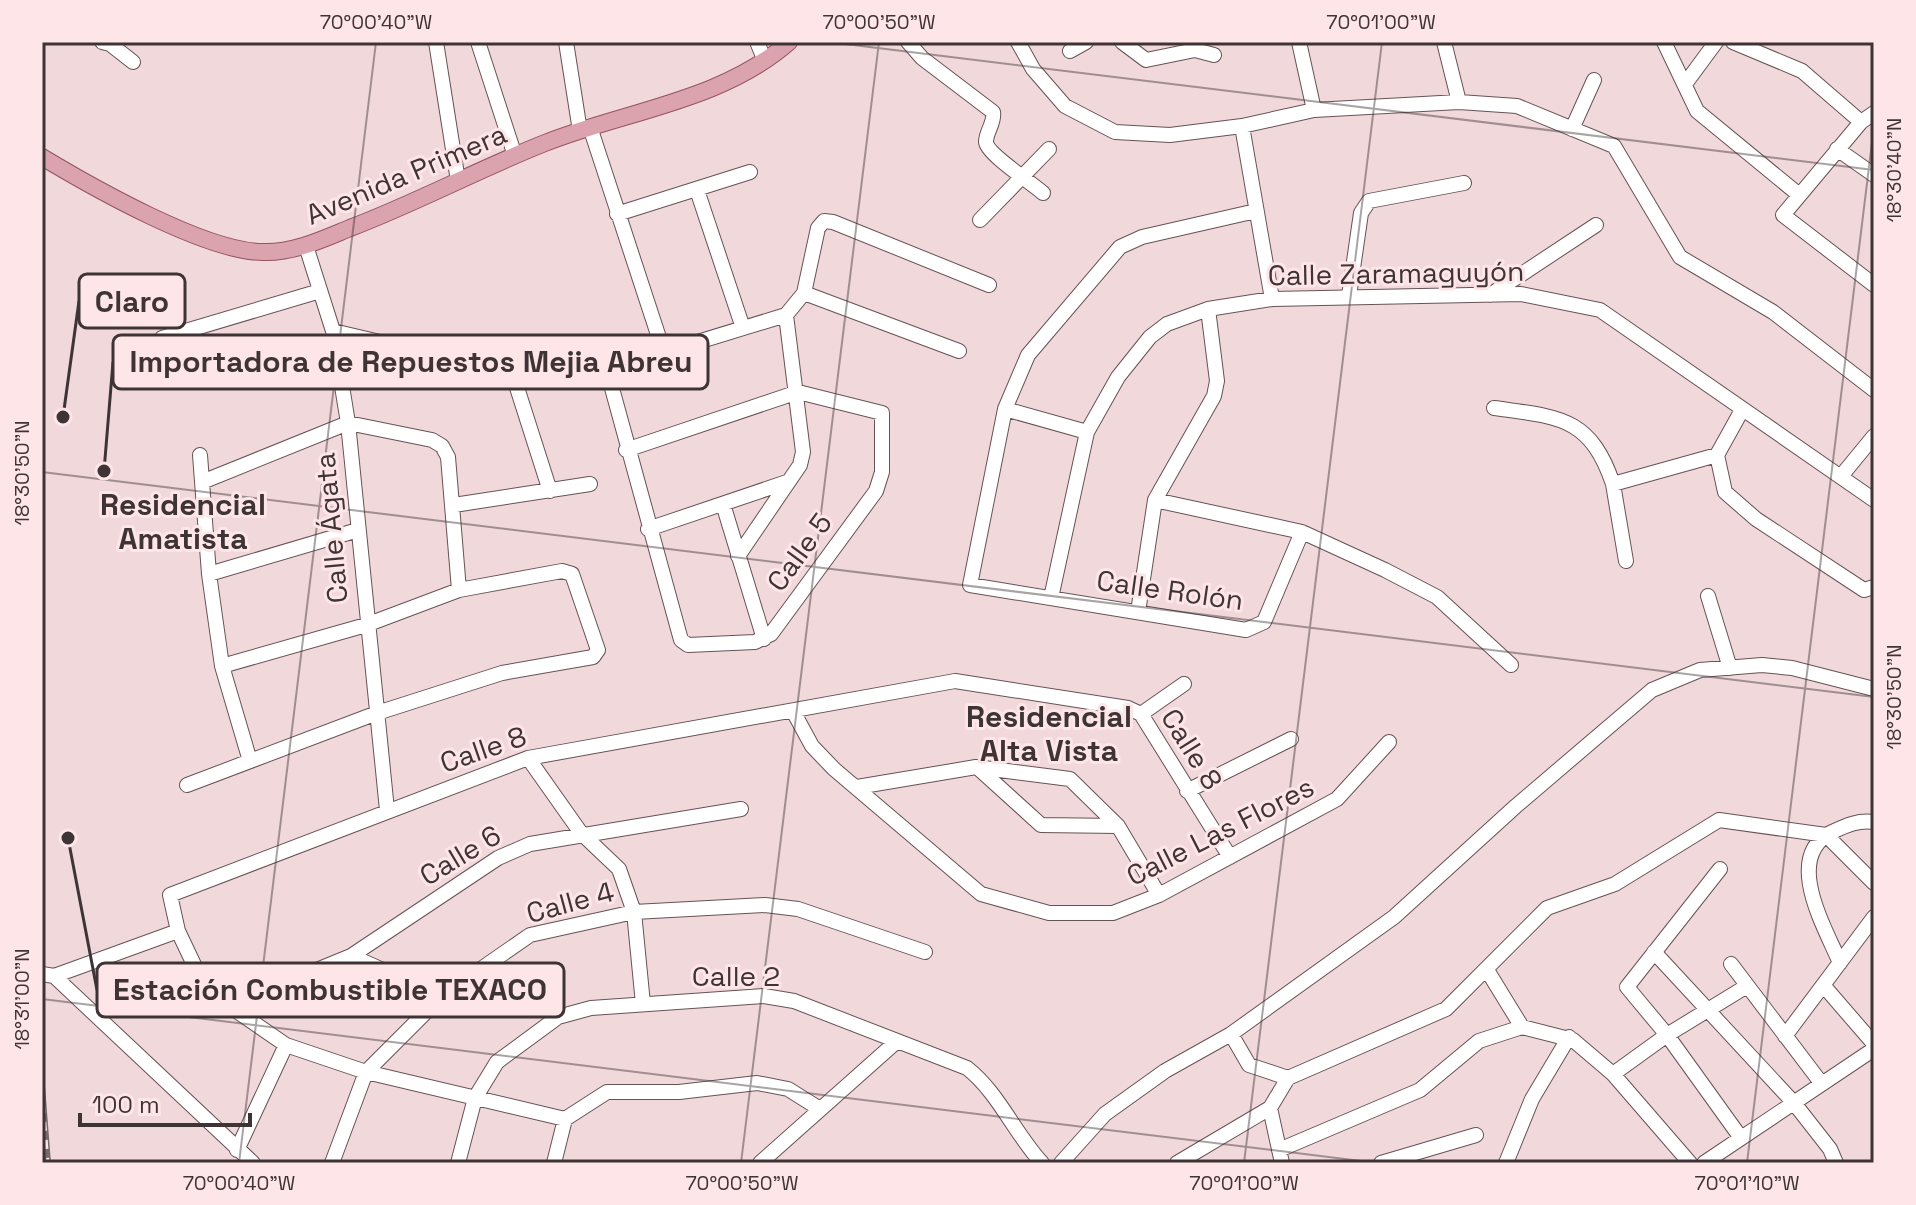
<svg xmlns="http://www.w3.org/2000/svg" width="1916" height="1205" font-family="'Space Grotesk',sans-serif">
	<rect width="100%" height="100%" fill="#f1d8db"/>
	<g fill="none" stroke-linecap="round" stroke-linejoin="round">
		<defs>
			<path id="minor" d="M102,42L110,44L133,62
				M436,42L458,181
				M478,42L515,156
				M566,42L580,131
				M757,42L765,61
				M908,42L922,58L993,112C995,123 986,131 986,142C987,154 1032,183 1043,193
				M1018,42L1033,69L1065,106L1115,132L1170,135L1242,126L1314,110L1459,102L1517,106L1614,146L1680,257L1773,312L1874,390
				M1122,42L1146,60L1195,50L1214,55
				M1299,42L1314,110
				M1444,42L1459,102
				M1664,42L1697,111L1798,194
				M1733,42L1802,71L1861,122
				M1070,51L1086,42
				M1685,84L1716,42
				M1874,113L1861,122L1783,215L1874,285
				M1242,126L1272,299
				M590,127L664,353
				M1572,129L1594,80
				M1837,149L1874,175
				M697,190L743,328
				M1256,211L1142,237L1120,247L1028,355L1005,409L970,585L1246,630L1264,622L1302,532
				M617,214L750,172
				M980,220L1049,149
				M306,246L333,331L348,423L387,810
				M804,293L959,351
				M1490,295L1596,225
				M1349,296L1361,213L1369,201L1464,183
				M333,331L431,354L448,356L498,343L504,347L550,491
				M162,338L320,291
				M1494,408C1558,417 1590,416 1613,484
				M1005,409L1087,432
				M1742,410L1717,455L1725,492L1756,519L1864,590L1874,587
				M626,450L798,392L882,413V472L876,491L771,634L755,642L688,645L681,640L610,381V373L616,367L786,315
				M200,455L209,574L222,666L250,761
				M1842,475L1874,436
				M202,482L348,423L432,440L442,446L448,457L459,590
				M1155,500L1302,532L1385,570L1437,597L1511,665
				M723,504L764,639
				M454,505L590,484
				M648,529L787,482
				M738,556L800,465L803,452L786,315L804,293L818,228L824,221L833,222L989,285
				M1626,561L1613,484L1717,455
				M209,574L358,530
				M1708,596L1730,668
				M1051,598L1087,432L1118,377L1150,337L1167,324L1208,309L1272,299L1521,294L1600,310L1874,500
				M1138,612L1155,500L1214,396L1217,381L1208,309
				M793,711L812,746L834,769L981,894L1049,913H1113L1159,895L1337,799L1389,742
				M1141,714L1184,684
				M528,758L581,833L619,869L634,912L643,1004
				M977,767L1041,825L1118,826
				M187,785L377,713L502,673L593,657L598,650L572,574L562,571L459,590L366,625L222,666
				M857,787L976,767L1070,779L1118,826L1159,895
				M1187,791L1291,739
				M1720,869L1627,987L1667,1035L1741,1138
				M1654,952L1794,1103L1830,1149L1836,1163
				M351,956L442,996
				M1840,963C1826,929 1782,857 1832,832C1847,825 1858,820 1874,822
				M1731,964L1822,1084
				M1487,970L1522,1027
				M42,974L54,976L253,1163
				M54,976L178,931
				M1823,985L1874,1044
				M229,1006L351,956L498,858L530,844L741,809
				M1231,1034L1249,1065L1288,1078
				M1785,1036L1874,917
				M1613,1074L1667,1035L1747,986
				M1270,1108L1282,1163
				M565,1119L366,1072L286,1045L206,990L178,931L170,895L528,758L955,681L1128,708L1141,714L1230,857
				M237,1150L286,1045
				M1279,1150L1420,1090L1479,1041L1522,1027L1573,1040L1613,1074L1690,1163
				M332,1163L366,1072L442,996L530,935L634,912L765,905L798,909L925,952
				M458,1163L475,1098L497,1062L558,1017L591,1008L764,996L794,1001L967,1068C998,1092 1015,1134 1042,1163
				M554,1163L565,1119L607,1092H679L757,1083L788,1089L820,1109
				M760,1163L896,1042
				M1061,1163L1105,1114L1165,1071L1231,1034L1394,917L1516,806L1652,690L1700,670L1762,665L1792,668L1874,689
				M1177,1163L1270,1108L1288,1078L1446,1009L1547,908L1615,884L1719,820L1826,835L1874,883
				M1381,1163L1476,1135
				M1506,1163L1532,1099L1569,1037
				M1704,1163L1874,1049"/>
			<path id="major" d="M42,157C92,187 206,252 263,252C294,253 323,239 350,228C416,203 479,169 545,143C625,111 722,101 789,42"/>
		</defs>
		<use href="#minor" stroke="#675255" stroke-width="16"/>
		<use href="#major" stroke="#945460" stroke-width="18"/>
		<use href="#minor" stroke="#fff" stroke-width="14"/>
		<use href="#major" stroke="#daa3ad" stroke-width="16"/>
		<defs>
			<path id="rail" d="M42,1086L48,1163"/>
		</defs>
		<use href="#rail" stroke="#78696b" stroke-width="6"/>
		<use href="#rail" stroke="#fee5e8" stroke-width="3" stroke-dasharray="9" stroke-linecap="butt"/>
	</g>
	<path fill="none" stroke="#3e3435" stroke-width="2" stroke-opacity="0.45" d="M829,42L1874,170M42,472L1874,697M42,999L1377,1163M239,1163L376,42M741,1163L879,42M1244,1163L1382,42M1747,1163L1874,126"/>
	<g text-anchor="middle" dominant-baseline="central" stroke-width="6" stroke-linejoin="round" paint-order="stroke">
		<g font-size="28" fill="#3e3435" stroke="#fee5e8">
			<text transform="translate(406 174) rotate(-23)">Avenida Primera</text>
			<text transform="translate(1396 273) rotate(-1)">Calle Zaramaguyón</text>
			<text transform="translate(331 528) rotate(-95)">Calle Ágata</text>
			<text transform="translate(799 552) rotate(-54)">Calle 5</text>
			<text transform="translate(1170 590) rotate(8)">Calle Rolón</text>
			<text transform="translate(483 749) rotate(-19)">Calle 8</text>
			<text transform="translate(1192 749) rotate(58)">Calle 8</text>
			<text transform="translate(1220 831) rotate(-27)">Calle Las Flores</text>
			<text transform="translate(460 855) rotate(-31)">Calle 6</text>
			<text transform="translate(570 902) rotate(-15)">Calle 4</text>
			<text x="736" y="976">Calle 2</text>
		</g>
		<g font-size="30" font-weight="bold" fill="#3e3435" stroke="#fee5e8">
			<text x="183" y="504">Residencial<tspan x="183" dy="34">Amatista</tspan></text>
			<text x="1049" y="716">Residencial<tspan x="1049" dy="34">Alta Vista</tspan></text>
		</g>
	</g>
	<path fill="none" stroke="#3e3435" stroke-width="3" d="M63 417L79 301M104 471L113 362M68 838L97 990"/>
	<g fill="#3e3435" stroke="#fee5e8" stroke-width="3">
		<circle cx="63" cy="417" r="8"/>
		<circle cx="104" cy="471" r="8"/>
		<circle cx="68" cy="838" r="8"/>
	</g>
	<g fill="#fee5e8" stroke="#3e3435" stroke-width="3">
		<rect x="79" y="274" width="106" height="54" rx="8"/>
		<rect x="113" y="335" width="595" height="54" rx="8"/>
		<rect x="97" y="963" width="467" height="54" rx="8"/>
	</g>
	<g font-size="30" text-anchor="middle" font-weight="bold" fill="#3e3435">
		<text x="132" y="312">Claro</text>
		<text x="411" y="372">Importadora de Repuestos Mejia Abreu</text>
		<text x="330" y="1000">Estación Combustible TEXACO</text>
	</g>
	<rect width="1916" height="1205" fill="none" stroke="#fee5e8" stroke-width="88"/>
	<path d="M80 1113v12h170v-12" fill="none" stroke="#3e3435" stroke-width="4"/>
	<text x="92" y="1113" font-size="24" fill="#3e3435" stroke="#fee5e8" stroke-width="6" paint-order="stroke">100 m</text>
	<rect x="44" y="44" width="1828" height="1117" fill="none" stroke="#3e3435" stroke-width="3"/>
	<g font-size="20" text-anchor="middle" fill="#3e3435">
		<text x="376" y="29">70°00'40"W</text>
		<text x="879" y="29">70°00'50"W</text>
		<text x="1381" y="29">70°01'00"W</text>
		<text transform="translate(1894 170) rotate(-90)" y="7">18°30'40"N</text>
		<text transform="translate(22 473) rotate(-90)" y="7">18°30'50"N</text>
		<text transform="translate(1894 697) rotate(-90)" y="7">18°30'50"N</text>
		<text transform="translate(22 999) rotate(-90)" y="7">18°31'00"N</text>
		<text x="239" y="1190">70°00'40"W</text>
		<text x="742" y="1190">70°00'50"W</text>
		<text x="1244" y="1190">70°01'00"W</text>
		<text x="1747" y="1190">70°01'10"W</text>
	</g>
</svg>
